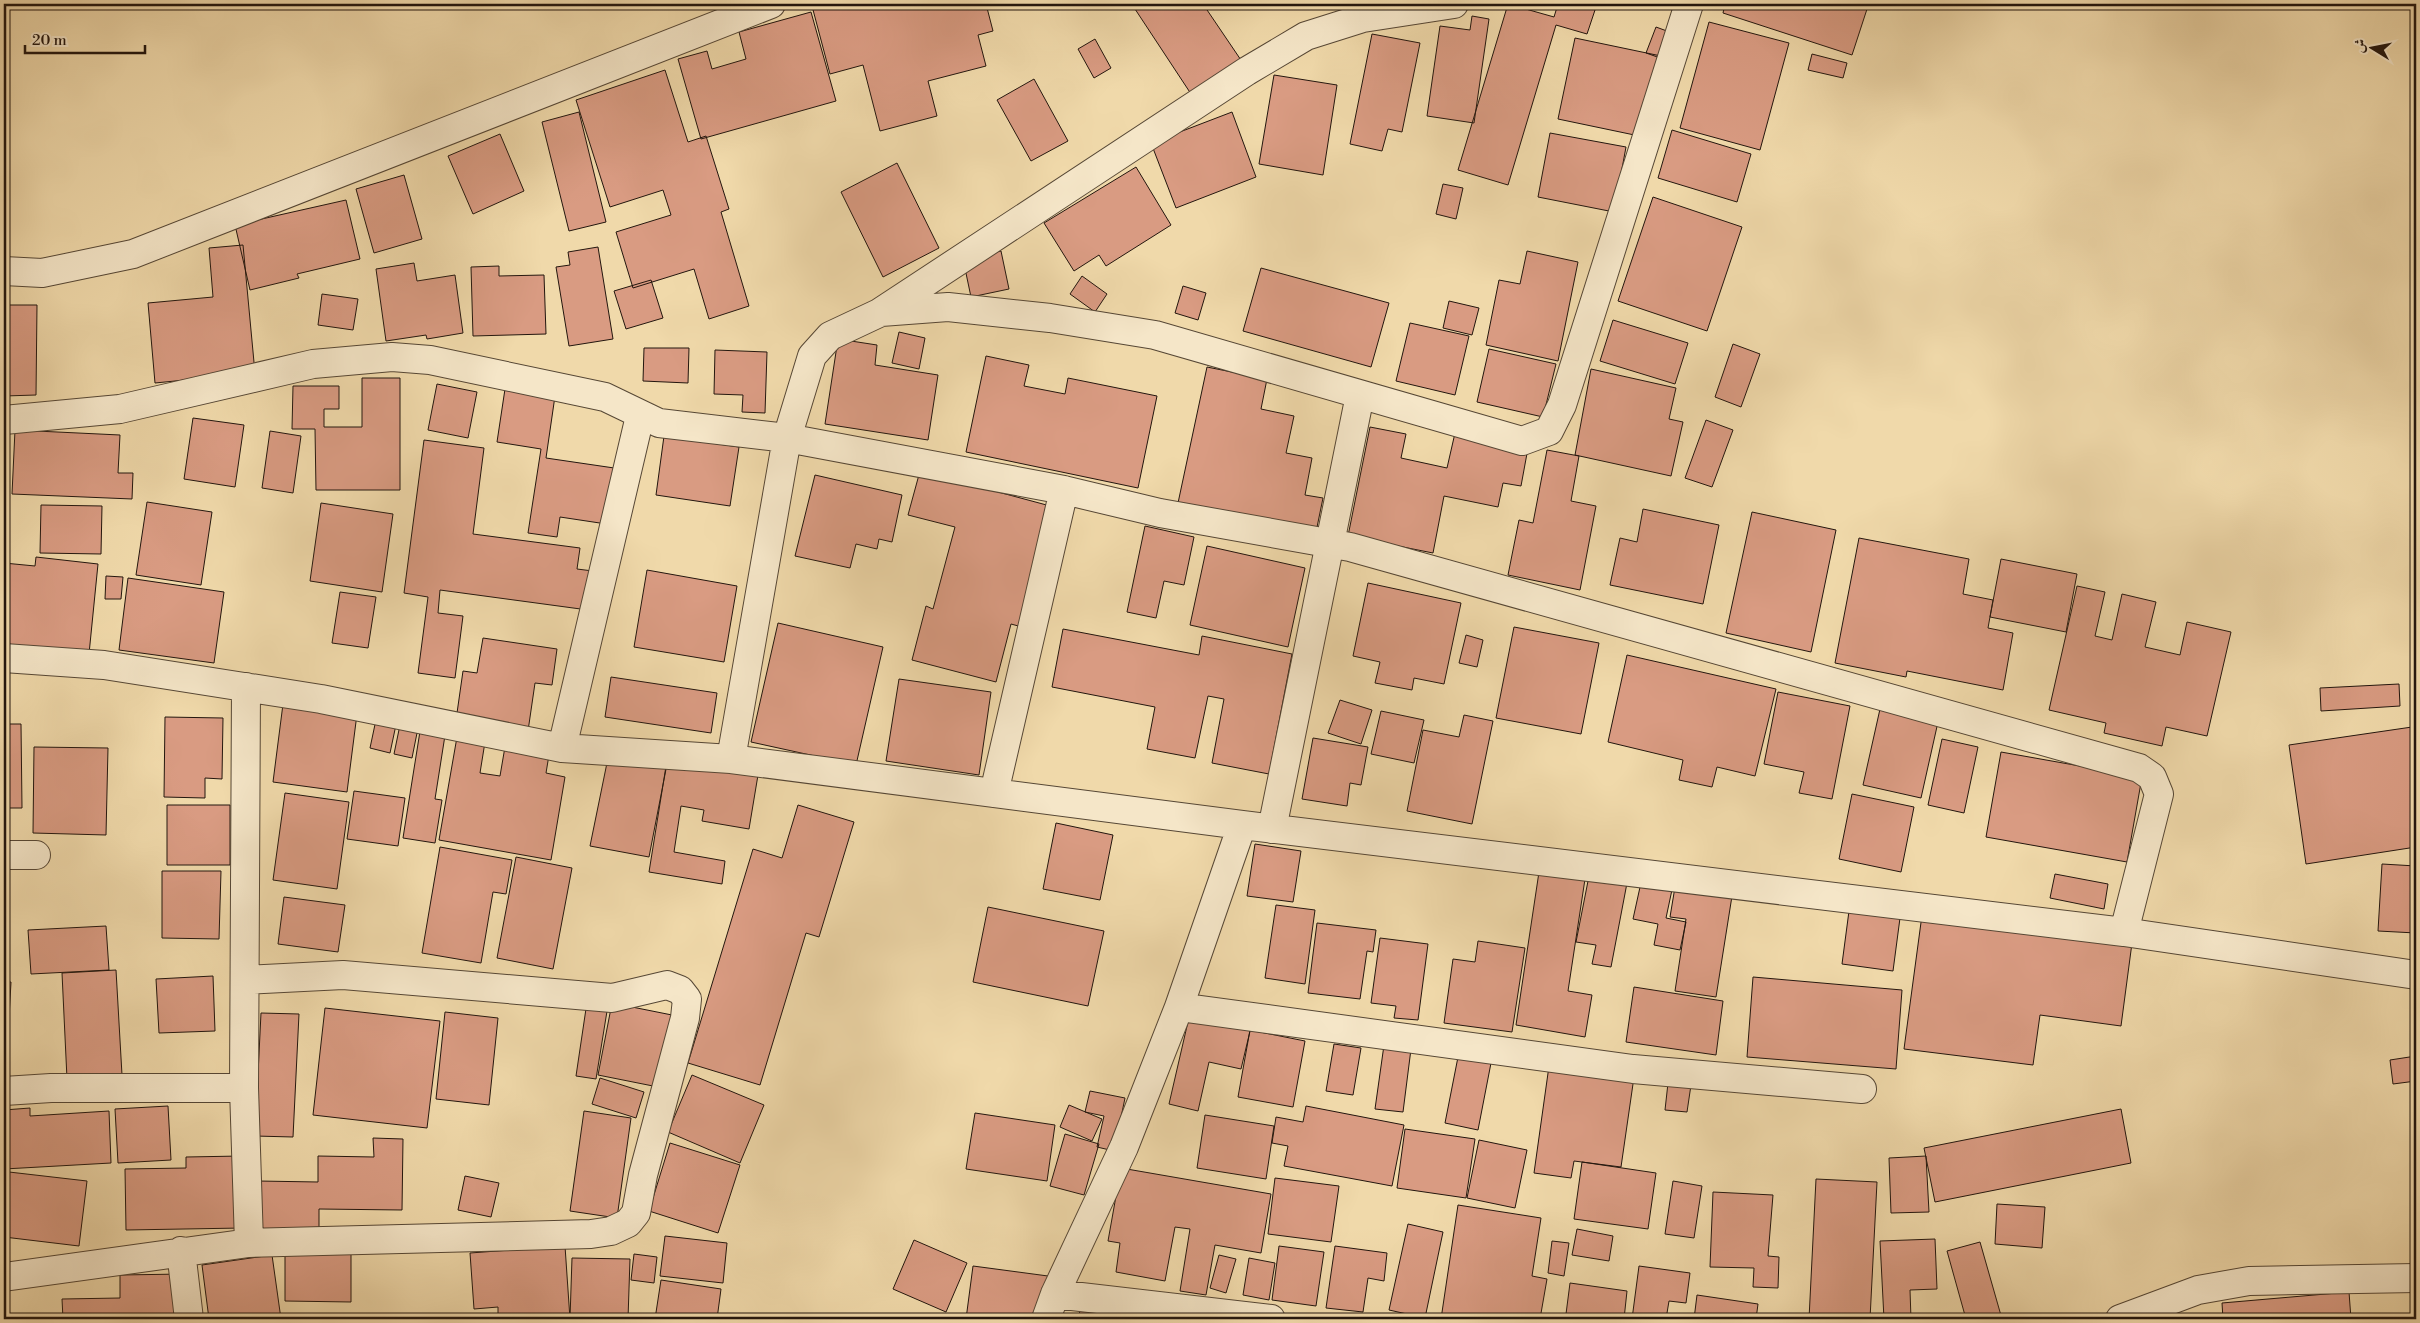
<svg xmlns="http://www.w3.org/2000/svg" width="2420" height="1323" font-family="'Libre Bodoni',Amiri,serif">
	<rect width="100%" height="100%" fill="#f0d9aa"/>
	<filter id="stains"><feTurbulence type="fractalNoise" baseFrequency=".004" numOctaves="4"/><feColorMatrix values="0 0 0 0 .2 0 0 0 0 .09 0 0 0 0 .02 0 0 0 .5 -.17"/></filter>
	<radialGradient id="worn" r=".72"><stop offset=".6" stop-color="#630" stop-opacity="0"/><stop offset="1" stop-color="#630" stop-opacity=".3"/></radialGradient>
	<path fill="#d99b82" stroke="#23160e" d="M821,4H986L993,31L978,35L986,66L928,81L937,116L880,131L863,65L830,74L812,6Z
		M1144,4H1203L1245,66L1195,100L1135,9Z
		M1508,4L1554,17L1558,4H1587L1596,7L1587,34L1556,25L1508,185L1458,170Z
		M1725,4H1861L1868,6L1852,55L1723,13Z
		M811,12L836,101L701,139L678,59L707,51L712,69L746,59L739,32Z
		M1472,16L1489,19L1474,123L1427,116L1440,26L1470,30Z
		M1709,22L1789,43L1760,150L1680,128Z
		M1656,27L1675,34L1666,60L1646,53Z
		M1372,34L1420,43L1402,132L1388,129L1382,151L1350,144Z
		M1575,38L1661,56L1644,137L1558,119Z
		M1095,39L1111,68L1094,78L1078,49Z
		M1812,54L1847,63L1843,78L1808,70Z
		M665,70L688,142L706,136L729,209L721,212L749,306L709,319L694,269L633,288L616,232L671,215L663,190L610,207L576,100Z
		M1274,75L1337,85L1323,175L1259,164Z
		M1034,79L1068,141L1031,161L997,100Z
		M579,112L606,222L569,231L542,122Z
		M1232,112L1256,177L1176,208L1151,143Z
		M1672,130L1751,154L1737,202L1658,178Z
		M1550,133L1626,147L1614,212L1538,197Z
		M500,134L524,191L473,214L448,156Z
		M897,163L939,248L883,277L841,192Z
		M1136,167L1171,225L1106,266L1099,255L1074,271L1044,223Z
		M404,175L422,239L374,253L356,189Z
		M1443,184L1463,188L1456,219L1436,214Z
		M1653,197L1742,227L1707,331L1618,301Z
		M346,200L360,259L297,274L299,278L250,290L235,225Z
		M243,245L255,373L155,383L148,303L213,297L209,248Z
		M598,247L613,339L569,346L556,267L570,265L568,252Z
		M1001,251L1009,289L971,297L963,259Z
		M1527,251L1578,262L1558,361L1486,345L1499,280L1520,284Z
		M414,263L417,281L455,275L463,333L427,339L426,335L386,341L376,269Z
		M499,266V276L544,275L546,334L473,336L471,267Z
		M1261,268L1389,303L1371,367L1243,331Z
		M1082,276L1107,294L1095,312L1070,294Z
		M651,280L663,318L626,329L614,291Z
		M1183,286L1206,293L1198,320L1175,313Z
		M322,294L358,299L353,330L318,325Z
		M1449,301L1479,308L1472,335L1443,328Z
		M4,305H37L36,395L4,396Z
		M1613,320L1688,343L1675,384L1600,361Z
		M1410,323L1469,336L1455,395L1396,381Z
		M899,332L925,338L919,369L892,363Z
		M838,339L877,345L875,365L938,375L928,440L825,424Z
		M1733,344L1760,354L1741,407L1715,397Z
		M644,348H689L688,383L643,381Z
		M1489,349L1556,364L1543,417L1477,402Z
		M715,350L767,352L765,413L742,412L743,395L714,394Z
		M986,356L1029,365L1024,386L1065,394L1068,378L1157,396L1138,488L966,452Z
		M1207,367L1267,379L1261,409L1294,416L1286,453L1312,458L1305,495L1323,498L1316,532L1178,503Z
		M1591,369L1676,388L1669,419L1683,422L1671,476L1575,455Z
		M362,378H400V490H316L315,429H292L293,386H339V409H324V427H362Z
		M437,384L477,392L468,438L428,430Z
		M505,389L555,396L546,458L621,469L613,525L560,517L557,537L528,533L541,449L497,442Z
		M193,418L244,425L235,487L184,479Z
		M1706,420L1733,430L1712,487L1685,478Z
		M1370,427L1406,434L1401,458L1447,468L1455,433L1528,448L1521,486L1503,483L1498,507L1444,496L1433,553L1348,536Z
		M15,430L120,435L118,473H133L132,499L12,494Z
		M270,431L301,436L293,493L262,488Z
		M664,436L739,447L730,506L656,495Z
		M424,440L484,448L473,534L580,548L577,569L593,571L588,610L440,590L438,613L463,616L455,678L418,673L428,597L404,593Z
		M1547,450L1579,456L1571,501L1596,506L1580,590L1508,575L1519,520L1533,523Z
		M920,471L1054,507L1022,627L1011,624L996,682L912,660L926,606L933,609L955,527L908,515Z
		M815,475L902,495L892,542L879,539L877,549L856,544L850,568L795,556Z
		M147,502L212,512L201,585L136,575Z
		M321,503L393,514L382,592L310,581Z
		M41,505L102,506L101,554L40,553Z
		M1643,509L1719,525L1703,604L1610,585L1620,538L1637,542Z
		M1752,512L1836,530L1811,652L1726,633Z
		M1145,526L1194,537L1184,585L1164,581L1156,618L1127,612Z
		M1859,538L1969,559L1963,594L1993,600L1988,628L2013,633L2003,690L1907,671L1906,677L1835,663Z
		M1207,546L1305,568L1288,647L1190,625Z
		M36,557L98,564L89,654L4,644V563L35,566Z
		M2001,559L2077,574L2066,632L1990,617Z
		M647,570L737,586L724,662L634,647Z
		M106,576L123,577L121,599H105Z
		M128,578L224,592L214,663L119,650Z
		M1368,583L1461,603L1444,684L1414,678L1412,690L1375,683L1380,662L1353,656Z
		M2077,586L2105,592L2095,636L2112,640L2122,594L2156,602L2145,647L2180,655L2187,622L2231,632L2207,736L2166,727L2162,746L2104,733L2106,723L2049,710Z
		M340,592L376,597L368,648L332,643Z
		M778,623L883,647L856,765L751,742Z
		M1514,627L1599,643L1581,734L1496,718Z
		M1063,629L1199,655L1202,636L1292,654L1269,774L1212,763L1224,699L1208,696L1195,758L1147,749L1155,707L1052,687Z
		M1466,635L1483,640L1477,667L1459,663Z
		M483,638L557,649L552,685L535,683L528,731L456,720L463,671L477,673Z
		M1627,655L1776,689L1755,776L1717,767L1712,787L1679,780L1683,760L1608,742Z
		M611,677L717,693L711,733L605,717Z
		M899,679L991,692L979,775L886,761Z
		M2399,684L2400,706L2321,711L2320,688Z
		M1778,692L1850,706L1832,799L1799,793L1804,772L1764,764Z
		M1340,700L1372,710L1361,744L1328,733Z
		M283,704L357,714L347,792L273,782Z
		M1880,709L1938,722L1921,798L1863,785Z
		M1381,711L1424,720L1414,763L1371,754Z
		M377,715L397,720L390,753L370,748Z
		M1464,715L1493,721L1472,824L1407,811L1423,730L1459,737Z
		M165,717L223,718L222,779L205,778V798L164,797Z
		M401,720L419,723L412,758L394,754Z
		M4,724H21L22,808H4Z
		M421,725L446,729L435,799L442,800L435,843L403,838Z
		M2412,727L2416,752V847L2306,864L2289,745Z
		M457,737L485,742L480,773L500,776L506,741L550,749L546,773L565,777L551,860L439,840Z
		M1313,738L1368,747L1361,785L1350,783L1347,806L1302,799Z
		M1942,739L1978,747L1964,813L1928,805Z
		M34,747L108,748L106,835L33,833Z
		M2001,752L2142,777L2127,862L1986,837Z
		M609,753L667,764L649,857L590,846Z
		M667,760L758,775L749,829L702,821L704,810L681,806L674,852L725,861L722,884L649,872Z
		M354,791L405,798L398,846L347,839Z
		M285,793L349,802L337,889L273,880Z
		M1852,794L1914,807L1901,872L1839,859Z
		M167,805H230V865H167Z
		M798,805L854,822L819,937L806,933L760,1085L688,1063L753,849L782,858Z
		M1056,823L1113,835L1100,900L1043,889Z
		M1255,844L1301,851L1293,902L1247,896Z
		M440,847L512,860L506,894L493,892L481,963L422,953Z
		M516,857L572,868L553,969L497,958Z
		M2382,864L2416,866V933L2378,931Z
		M162,871H221L219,939L162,938Z
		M1539,872L1585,879L1568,991L1592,995L1585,1037L1516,1025Z
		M2055,874L2108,884L2104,909L2050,898Z
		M1589,876L1627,883L1611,967L1592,964L1596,945L1576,942Z
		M1642,878L1673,885L1666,918L1686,922L1680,950L1654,945L1658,924L1633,919Z
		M1675,887L1732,896L1716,997L1675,991L1686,919L1670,917Z
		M284,897L345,905L338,952L278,944Z
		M1276,905L1315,910L1305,984L1265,978Z
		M988,907L1104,931L1088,1006L973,982Z
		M1849,911L1900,918L1893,971L1842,964Z
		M1922,915L2132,943L2121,1026L2040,1015L2033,1065L1904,1049Z
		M1317,923L1376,930L1373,952L1367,951L1360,999L1308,993Z
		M106,926L109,970L31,974L28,930Z
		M1380,938L1428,944L1418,1020L1394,1018L1396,1006L1371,1003Z
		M1478,941L1525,948L1512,1032L1444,1023L1453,959L1475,962Z
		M116,970L122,1075L67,1079L62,973Z
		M213,976L215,1031L159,1033L156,979Z
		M1753,977L1902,990L1896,1069L1747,1057Z
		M4,982H11L7,1054L4,1053Z
		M1634,987L1723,1001L1716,1055L1626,1042Z
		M587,1002L608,1005L596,1079L576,1076Z
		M612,1003L672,1015L658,1087L598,1075Z
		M325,1008L440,1021L427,1128L313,1115Z
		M445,1012L498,1018L489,1105L436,1099Z
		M261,1013L299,1014L293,1137L255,1136Z
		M1190,1013L1251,1027L1241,1069L1209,1062L1198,1111L1169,1104Z
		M1250,1030L1305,1041L1293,1107L1238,1097Z
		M1334,1044L1361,1048L1353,1095L1326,1091Z
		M1384,1045L1411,1049L1403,1112L1375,1109Z
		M2416,1056V1081L2393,1084L2390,1060Z
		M1458,1057L1491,1063L1478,1130L1445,1123Z
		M1549,1066L1634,1077L1621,1167L1574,1161L1571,1178L1534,1173Z
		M692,1075L764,1105L740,1163L668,1132Z
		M600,1078L644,1092L636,1118L592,1104Z
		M1668,1083L1691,1085L1687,1112L1665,1110Z
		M1090,1091L1125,1098L1114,1151L1097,1147L1104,1116L1085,1112Z
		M1069,1105L1102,1119L1092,1141L1060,1127Z
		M168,1106L171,1160L118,1163L115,1109Z
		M1306,1106L1404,1125L1392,1186L1284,1166L1288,1146L1272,1143L1276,1117L1303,1122Z
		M30,1108V1116L109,1111L111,1163L4,1169V1110Z
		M2121,1109L2131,1163L1935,1202L1924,1148Z
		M584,1111L631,1118L617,1218L570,1211Z
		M975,1113L1055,1125L1047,1181L966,1169Z
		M1205,1115L1274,1126L1266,1179L1197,1168Z
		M1405,1129L1475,1139L1466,1198L1397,1188Z
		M1065,1134L1099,1144L1084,1195L1050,1186Z
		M373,1138L403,1139L402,1210L319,1209V1237L257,1236L258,1181L318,1182V1156L374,1157Z
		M1479,1140L1527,1150L1515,1208L1467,1198Z
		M670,1143L740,1165L718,1233L649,1211Z
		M241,1156L242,1228L126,1230L125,1169L186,1168V1157Z
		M1926,1156L1929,1212L1891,1213L1889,1158Z
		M1582,1162L1656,1173L1648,1229L1574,1219Z
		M1121,1168L1271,1194L1261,1253L1215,1245L1206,1295L1180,1291L1190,1229L1175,1227L1165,1281L1116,1272L1120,1243L1108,1241Z
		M9,1172L87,1181L79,1246L4,1237V1213Z
		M465,1176L499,1183L491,1217L458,1210Z
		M1275,1178L1339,1186L1331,1242L1268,1234Z
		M1816,1179L1877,1182L1870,1319H1809Z
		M1673,1181L1702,1186L1694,1238L1665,1234Z
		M1713,1192L1773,1195L1768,1256L1779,1257L1778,1288L1753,1287L1754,1268L1710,1267Z
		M1997,1204L2045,1207L2042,1248L1995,1244Z
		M1458,1205L1541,1218L1532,1276L1547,1279L1540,1319H1441Z
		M1408,1224L1443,1232L1425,1318L1389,1310Z
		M1577,1229L1613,1236L1609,1261L1572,1255Z
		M665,1236L727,1243L723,1283L660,1276Z
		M1935,1239L1937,1289L1910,1290L1911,1319H1884L1880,1241Z
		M914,1240L967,1263L946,1312L893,1289Z
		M1552,1241L1569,1243L1564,1276L1548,1273Z
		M1980,1242L2002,1319H1966L1947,1251Z
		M565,1246L570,1319H498V1307L474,1309L470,1253Z
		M1279,1246L1324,1252L1316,1306L1272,1300Z
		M1335,1246L1387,1253L1384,1281L1368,1278L1363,1312L1326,1308Z
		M285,1253H351V1302L285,1301Z
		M634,1254L657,1257L654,1283L631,1280Z
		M272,1255L281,1319H209L202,1265Z
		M1219,1255L1236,1259L1226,1293L1210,1288Z
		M572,1258L630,1259L628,1319H570Z
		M1249,1258L1275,1263L1269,1300L1243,1295Z
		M973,1266L1048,1276L1041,1319H966Z
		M1639,1266L1690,1273L1686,1303L1669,1301L1666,1319H1632Z
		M183,1274L184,1319H63L62,1299L120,1298V1275Z
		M661,1280L721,1289L717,1319H655Z
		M1570,1283L1627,1291L1624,1319H1601L1566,1314Z
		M2349,1292L2351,1319H2223L2222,1303Z
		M1697,1295L1758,1304L1756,1319H1694Z
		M1080,1307L1179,1319H1079Z
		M4,1317L34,1319H4Z"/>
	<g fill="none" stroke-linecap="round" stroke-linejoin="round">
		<defs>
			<path id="minor" d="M4,271L42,273L133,254L771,4
				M881,312L948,307L1050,318L1155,335L1522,441L1549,431L1562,405L1689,4
				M4,420L120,409L313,364L392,357L430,360L605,397L659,423L787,438L1064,490L1160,513L1350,547L2139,768L2152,777L2159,794L2124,932
				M4,658L104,665L321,699L562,748L731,759L1242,825L2124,932L2416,975
				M246,687L244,1088L249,1243
				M562,748L640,416
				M731,759L787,438L812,356L830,336L879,313L1247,71L1306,36L1363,18L1454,4
				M994,793L1064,490
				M1272,829L1360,395
				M4,855H36
				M1179,1007L1633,1069L1862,1089
				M4,1091L51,1088H244
				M181,1251L189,1319
				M4,1277L249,1243L591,1234L611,1231L628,1223L636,1213L643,1175L685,1018L687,999L680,990L667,985L612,998L343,975L246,980
				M1055,1294L1271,1319
				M1046,1319L1055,1294L1124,1147L1179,1007L1242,825
				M2120,1319L2198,1290L2249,1281L2416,1278"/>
		</defs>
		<use href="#minor" stroke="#564735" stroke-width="30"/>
		<use href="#minor" stroke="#f5e6c8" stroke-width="28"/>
	</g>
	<rect width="2420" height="1323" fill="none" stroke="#f0d9aa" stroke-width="20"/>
	<rect x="5" y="5" width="2410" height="1313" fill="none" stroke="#23160e" stroke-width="2.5"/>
	<rect x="10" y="10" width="2400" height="1303" fill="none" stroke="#23160e"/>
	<g transform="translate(2372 48) rotate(280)" stroke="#f5e6c8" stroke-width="4" paint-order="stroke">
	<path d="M0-4L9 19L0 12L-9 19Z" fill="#23160e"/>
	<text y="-8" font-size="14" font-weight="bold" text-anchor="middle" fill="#23160e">ش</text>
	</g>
	<path d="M25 45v8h120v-8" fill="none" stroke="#23160e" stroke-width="2.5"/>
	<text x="32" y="45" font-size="15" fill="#23160e" stroke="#f5e6c8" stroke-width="4" paint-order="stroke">20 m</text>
	<rect width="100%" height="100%" filter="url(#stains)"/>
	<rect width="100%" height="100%" fill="url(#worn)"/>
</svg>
